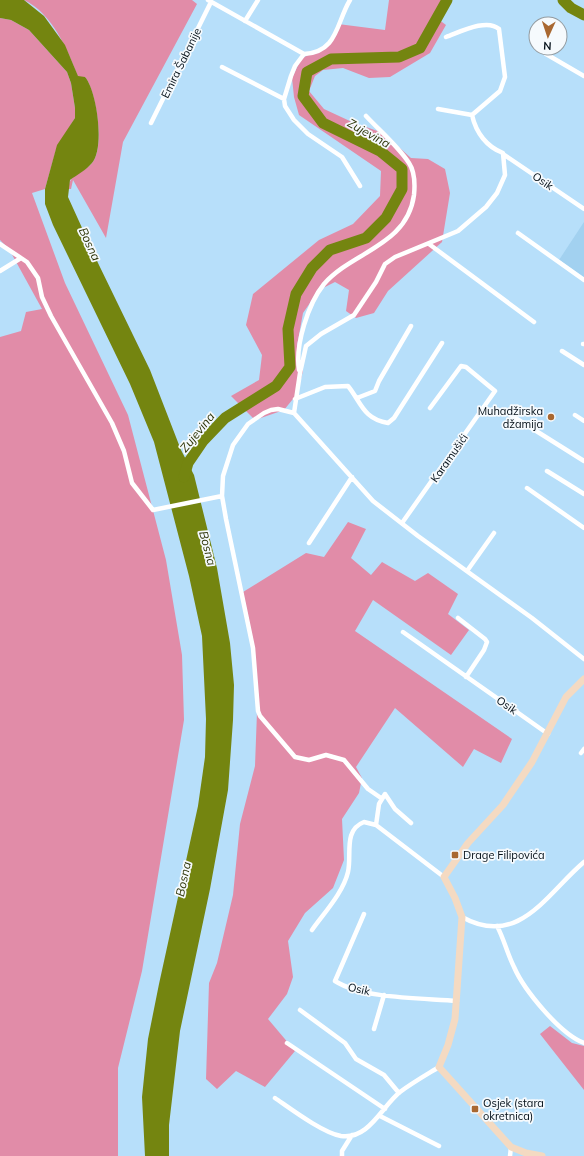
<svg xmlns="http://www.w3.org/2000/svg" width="584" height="1156" font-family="Mulish,sans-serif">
	<rect width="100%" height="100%" fill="#b7dffa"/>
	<path fill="#a2d1f0" d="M584,222V277L559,260Z"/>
	<path fill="#e18ca8" d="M24,0H192L197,4L123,142L106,238L73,180L71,189H69C67,175 84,173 92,163C105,149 97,92 85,77H78C68,50 52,13 24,0Z
		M389,0H450L438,19L446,25L430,53L390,77L369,78L343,68L323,70L315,76L309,91L324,109L352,122L383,133L411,158L428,159L445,169L450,193L442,242L388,291L374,313L356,318L346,311L349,290L335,282L319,290L303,313L297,346L303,371L297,394L284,410L255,420L231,396L259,380L262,355L246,325L253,294L319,240L353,224L380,196L381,171L299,115L294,97L292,78L301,59L330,43L338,24L385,30Z
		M0,18L11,20L29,30L67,72L71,83L75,108V118L56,150L45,189L32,193L65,283L128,415L166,560L182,655L184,720L142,971L118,1068V1156H0V337L21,331L26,312L42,309L9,249L0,240Z
		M348,522L366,529L351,558L371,575L382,562L415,581L428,573L458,594L448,614L469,630L451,655L373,600L355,631L512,739L501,763L474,749L463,767L395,708L356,767L362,778L359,793L342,819L344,860L333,888L305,913L288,941L293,977L287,994L268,1019L295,1051L265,1087L236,1071L217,1089L206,1079L209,983L217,963L233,895L240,824L255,766L257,712L254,646L243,592L306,553L324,557Z
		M550,1026L572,1043L584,1046V1090L540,1034Z"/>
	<path fill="#748510" d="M0,0H24L44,16L65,45L78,76L85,77C97,91 105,148 92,163C86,170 77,175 70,180L68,197L98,263L150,370L181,450L194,475L217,568L230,643L234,685L233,720L228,790L210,889L180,1031L169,1125V1156H145L142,1097L148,1039L159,984L198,806L205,757L206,719L202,636L189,576L154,442L130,384L53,225L45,204V189L57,145L75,118V108L71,83L67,72L29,30L11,20L0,18Z"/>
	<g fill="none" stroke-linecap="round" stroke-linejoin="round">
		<path stroke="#748510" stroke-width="11" d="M563,0L571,8L584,15
			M184,477L188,463L203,441L225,418L276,386L290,367L288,329L296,294L312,268L330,250L366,238L386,218L402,189V169L380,151L323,123L303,96L307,72L331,59L399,57L420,48L447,0"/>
		<path stroke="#fff" stroke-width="4.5" d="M208,0L304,54
			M350,0C336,23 338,52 304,54L295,66L291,76L284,99L285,106L294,120L308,134L342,157L360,186
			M245,21L258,0
			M546,54L584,76
			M222,67L284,99
			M438,109L472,115
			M151,123L211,2
			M503,154L584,209
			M518,233L584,280
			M0,244L27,262L38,278L42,297L51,316L112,423L124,451L132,483L153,510L222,496
			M429,244L534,322
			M0,271L21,258
			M583,344H584
			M562,351L584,365
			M299,370C295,345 308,304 324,284C353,251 407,246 414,195C415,185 415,172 409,163C398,146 380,131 366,116
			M357,398L375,391L379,381L411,326
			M295,399L325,387L348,386C361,402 363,419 388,423L394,418L442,343
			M294,413L300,373L306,346L321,334L354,315L376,282L385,264L395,257L458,231L486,207L497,193L505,175L503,153C487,147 476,133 472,115L500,91L505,77L499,29C487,18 460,32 446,37
			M509,414L584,461
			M575,415L584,421
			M547,471L584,494
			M527,488L584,528
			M402,523L495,391L466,367L461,366L430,408
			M309,543L352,477
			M467,571L494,533
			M458,618L485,639L487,642L484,650L466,677
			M403,632L548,734
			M581,753L584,749
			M381,798L368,789L344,760L326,755L309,760L295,757L260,716L258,711L253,648L226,519L222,496L223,476L233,445L248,424L264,413L271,410L278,409L294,413L373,501L418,536L532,618L584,659
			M376,825L379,804L385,794L395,809L411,823
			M364,914L335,981C363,999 423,998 457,1001
			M462,917C519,949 548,892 584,862
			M497,926C504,939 507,953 514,967C524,990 560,1034 584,1043
			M312,930C324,913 343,893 348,872C352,855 343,830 364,822L376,825L444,877
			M300,1010L345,1043L356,1059L384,1075L399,1093
			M374,1029L384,995
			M287,1043L385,1109
			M275,1098C291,1109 323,1133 341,1136C369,1140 382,1106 400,1092C412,1083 426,1075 439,1067
			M380,1116L439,1146
			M342,1156V1151L352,1135
			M510,1156L511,1147"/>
		<path stroke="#f4dac2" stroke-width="7" d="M542,1156L526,1153L511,1147L439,1067L448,1045L455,1019L462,917L455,898L444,877L468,843L503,805L532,762L566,697L584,679"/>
	</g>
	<g fill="#a96831" stroke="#f6fafd" stroke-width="1.5">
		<circle cx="551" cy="417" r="4"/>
		<rect x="451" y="851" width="8" height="8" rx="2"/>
		<rect x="471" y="1105" width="8" height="8" rx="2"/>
	</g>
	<g text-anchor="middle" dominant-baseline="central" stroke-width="3.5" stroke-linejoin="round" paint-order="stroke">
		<g font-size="11" fill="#020e17" stroke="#f6fafd">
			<text transform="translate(181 63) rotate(-64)">Emira Šabanije</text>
			<text transform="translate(543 181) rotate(34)">Osik</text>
			<text transform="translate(449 458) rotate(-55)">Karamušići</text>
			<text transform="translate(507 705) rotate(35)">Osik</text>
			<text transform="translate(359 989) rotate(13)">Osik</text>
		</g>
		<g font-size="11" fill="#020e17" stroke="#f6fafd" text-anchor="start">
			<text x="543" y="411" text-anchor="end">Muhadžirska<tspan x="543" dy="13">džamija</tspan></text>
			<text x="463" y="855">Drage Filipovića</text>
			<text x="483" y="1103">Osjek (stara<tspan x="483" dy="13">okretnica)</tspan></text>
		</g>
		<g font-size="12" font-style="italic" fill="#2d3407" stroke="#f6fafd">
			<text transform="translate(369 133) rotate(29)">Zujevina</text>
			<text transform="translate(90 244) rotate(65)">Bosna</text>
			<text transform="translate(197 432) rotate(-51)">Zujevina</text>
			<text transform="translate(208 548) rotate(75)">Bosna</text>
			<text transform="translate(183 879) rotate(-78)">Bosna</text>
		</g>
	</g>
	<g transform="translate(548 36) rotate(183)"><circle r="19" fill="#f6fafd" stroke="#949ca1"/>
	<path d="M0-3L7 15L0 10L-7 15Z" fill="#a96831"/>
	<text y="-6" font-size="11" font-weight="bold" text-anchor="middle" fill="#020e17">N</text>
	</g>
</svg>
